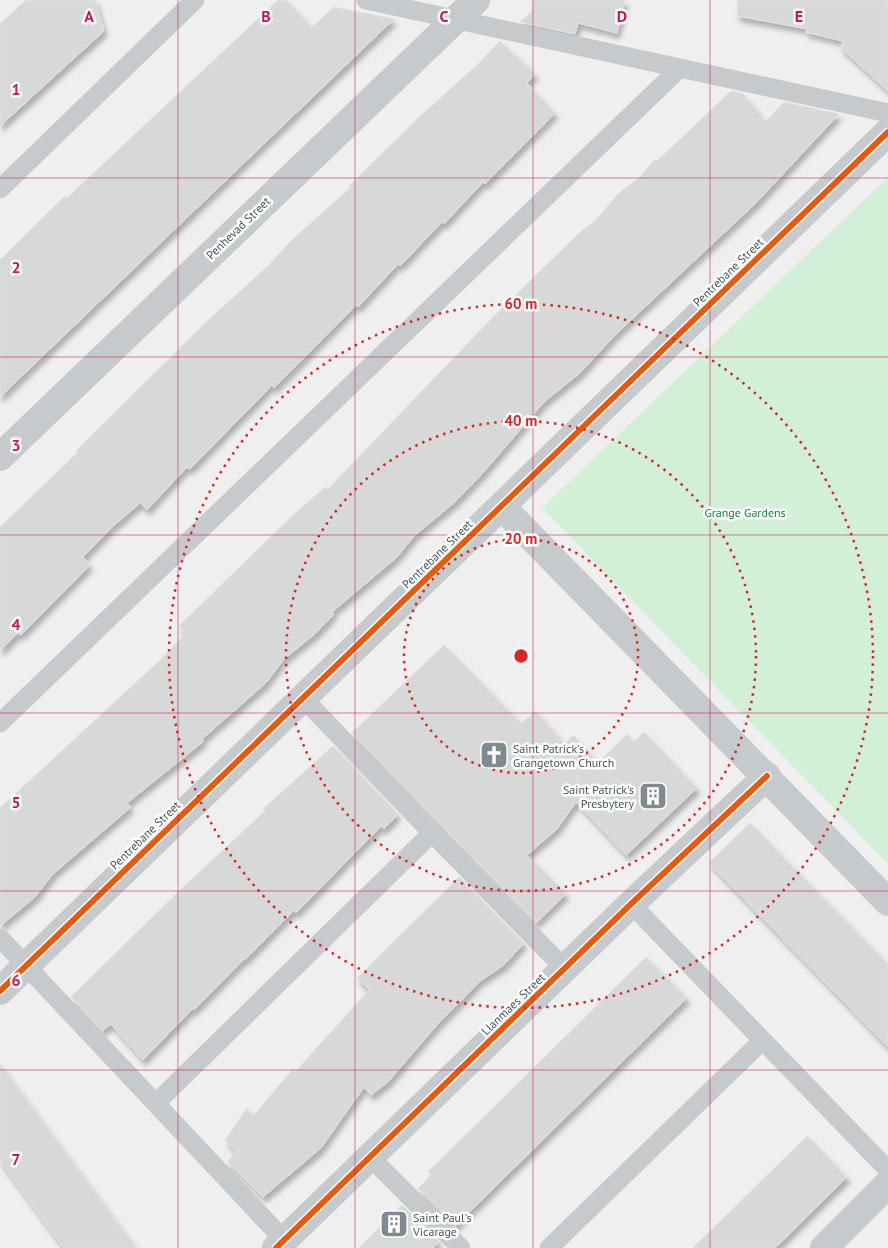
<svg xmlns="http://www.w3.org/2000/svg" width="888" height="1248" font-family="'PT Sans',sans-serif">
	<defs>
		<filter id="shadow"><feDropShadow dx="3" dy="5.5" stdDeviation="2.5" flood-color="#0004"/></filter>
	</defs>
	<rect width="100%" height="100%" fill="#f0efef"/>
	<path fill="#d2f0d8" d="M888,177V864L542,508Z"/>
	<path fill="#d7d8d8" stroke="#e1e1e2" filter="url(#shadow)" d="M26,0H95L104,31L0,126V24Z
		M278,0H286L312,27L334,7L394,19L0,397V260L65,196L67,198Z
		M533,0H625L617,33L578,23L575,34L520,22L532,11Z
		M738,0H888V91L841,48L843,41L805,32L808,29L737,16Z
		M500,41L535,74L527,83L555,113L485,184L483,182L444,224L442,222L400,266L398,264L358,307L356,305L274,388L272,385L190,469L187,467L147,510L140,503L111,528L83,557L90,565L21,635L18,633L0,651V527L78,452L76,451L96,431L205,323L267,267L293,239L351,187L349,186L416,120L478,64Z
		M731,91L742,93L766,121L784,102L839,114L756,203L615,335L580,373L544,402L482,474L455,502L415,535L396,558L332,612L334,614L316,633L284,659L266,683L202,739L204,741L127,803L131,807L53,874L34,898L0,926V808L159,661L185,634L179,626L293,515L325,487L328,489L491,319L578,234L595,221L618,194L641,176L655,159L657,161Z
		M444,645L521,723L536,711L565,744L573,735L599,762L627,734L634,742L644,732L697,788L626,855L576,802L557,829L527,855L566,894L536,923L352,733Z
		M333,746L398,814L384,829L381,826L296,913L294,910L245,960L244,959L194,1010L193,1008L143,1060L111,1024L102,1031L71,997L180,890L265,811L263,809Z
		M750,823L888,964V1047L709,863Z
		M459,877L524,943L504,965L480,981L436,1026L388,1082L371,1095L364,1087L321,1148L263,1197L227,1162L236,1152L225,1140L247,1108L253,1116L293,1069L295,1072L369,990L357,978Z
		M646,957L687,998L455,1226L418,1189L431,1175L428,1172Z
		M0,1064L136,1248H64L0,1161Z
		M807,1136L847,1177L775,1248H693Z
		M402,1205L439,1242L433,1248H359Z"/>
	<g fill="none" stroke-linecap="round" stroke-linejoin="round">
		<path stroke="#c6cacc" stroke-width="19" d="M366,0L888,113
			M0,189L195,0
			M304,699L432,833L565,969
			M0,723L680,68
			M631,904L888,1170
			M0,938L284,1240
			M156,1103L432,833
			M371,1158L461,1248
			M549,1248L762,1041"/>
		<path stroke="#c6cacc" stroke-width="28" d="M0,457L476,0
			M502,507L888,902
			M0,991L888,132
			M276,1248L631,904L767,776
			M824,1248L888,1184"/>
		<defs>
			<path id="cycleway" d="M0,991L888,132
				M276,1248L631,904L767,776"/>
		</defs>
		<use href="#cycleway" stroke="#fff" stroke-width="9"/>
		<use href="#cycleway" stroke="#e8590c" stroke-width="6"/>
	</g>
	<path fill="none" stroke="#c2185b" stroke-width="1" stroke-opacity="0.55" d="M178,0V1248M355,0V1248M533,0V1248M710,0V1248M0,178H888M0,357H888M0,535H888M0,713H888M0,891H888M0,1070H888"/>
	<g fill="none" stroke="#d62828" stroke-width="2.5" stroke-dasharray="2.5 5">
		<circle cx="521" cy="656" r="117"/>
		<circle cx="521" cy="656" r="235"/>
		<circle cx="521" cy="656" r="352"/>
	</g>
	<defs>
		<symbol id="church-square" viewBox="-11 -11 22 22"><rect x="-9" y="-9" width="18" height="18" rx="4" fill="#818b8f" stroke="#fff"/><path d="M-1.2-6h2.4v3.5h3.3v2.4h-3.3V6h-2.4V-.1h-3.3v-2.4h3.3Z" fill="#fff"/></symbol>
		<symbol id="building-square" viewBox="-11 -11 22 22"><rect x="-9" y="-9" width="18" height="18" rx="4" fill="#818b8f" stroke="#fff"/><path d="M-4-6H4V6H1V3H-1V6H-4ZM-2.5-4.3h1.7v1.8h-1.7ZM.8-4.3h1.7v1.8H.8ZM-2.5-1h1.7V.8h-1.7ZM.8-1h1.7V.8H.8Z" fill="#fff"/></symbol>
	</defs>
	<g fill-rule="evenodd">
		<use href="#church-square" x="478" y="739" width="32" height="32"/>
		<use href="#building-square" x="637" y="780" width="32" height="32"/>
		<use href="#building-square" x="378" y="1208" width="32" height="32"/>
	</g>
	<g text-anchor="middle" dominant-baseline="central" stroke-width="5" stroke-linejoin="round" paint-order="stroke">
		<g font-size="12" fill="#45555c" stroke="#fff">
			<text transform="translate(238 228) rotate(-44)">Penhevad Street</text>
			<text transform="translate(728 272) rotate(-44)">Pentrebane Street</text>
			<text transform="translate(437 554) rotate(-44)">Pentrebane Street</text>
			<text transform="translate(145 835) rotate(-44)">Pentrebane Street</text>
			<text transform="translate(513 1004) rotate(-44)">Llanmaes Street</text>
		</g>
		<g font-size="12" fill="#128137" stroke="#fff">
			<text x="745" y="512">Grange Gardens</text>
		</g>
		<g font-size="12" fill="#45555c" stroke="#fff" text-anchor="start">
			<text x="513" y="748">Saint Patrick's<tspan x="513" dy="14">Grangetown Church</tspan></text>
			<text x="634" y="789" text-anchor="end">Saint Patrick's<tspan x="634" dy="14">Presbytery</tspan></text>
			<text x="413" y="1217">Saint Paul's<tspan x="413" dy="14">Vicarage</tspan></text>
		</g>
	</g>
	<g font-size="16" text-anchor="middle" font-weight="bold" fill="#c2185b" stroke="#fff" stroke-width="5" stroke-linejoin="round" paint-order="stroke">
		<text x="89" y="22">A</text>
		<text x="266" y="22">B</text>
		<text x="444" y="22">C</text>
		<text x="622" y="22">D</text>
		<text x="799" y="22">E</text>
		<text x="16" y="95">1</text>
		<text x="16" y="273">2</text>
		<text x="16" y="451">3</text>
		<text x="16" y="630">4</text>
		<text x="16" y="808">5</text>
		<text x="16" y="986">6</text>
		<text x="16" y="1165">7</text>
	</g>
	<circle cx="521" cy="656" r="8" fill="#d62828" stroke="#fff" stroke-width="2.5"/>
	<g font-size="15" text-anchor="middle" font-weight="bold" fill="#d62828" stroke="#fff" stroke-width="5" stroke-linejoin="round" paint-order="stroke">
		<text x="521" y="309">60 m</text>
		<text x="521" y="426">40 m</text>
		<text x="521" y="544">20 m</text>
	</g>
</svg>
